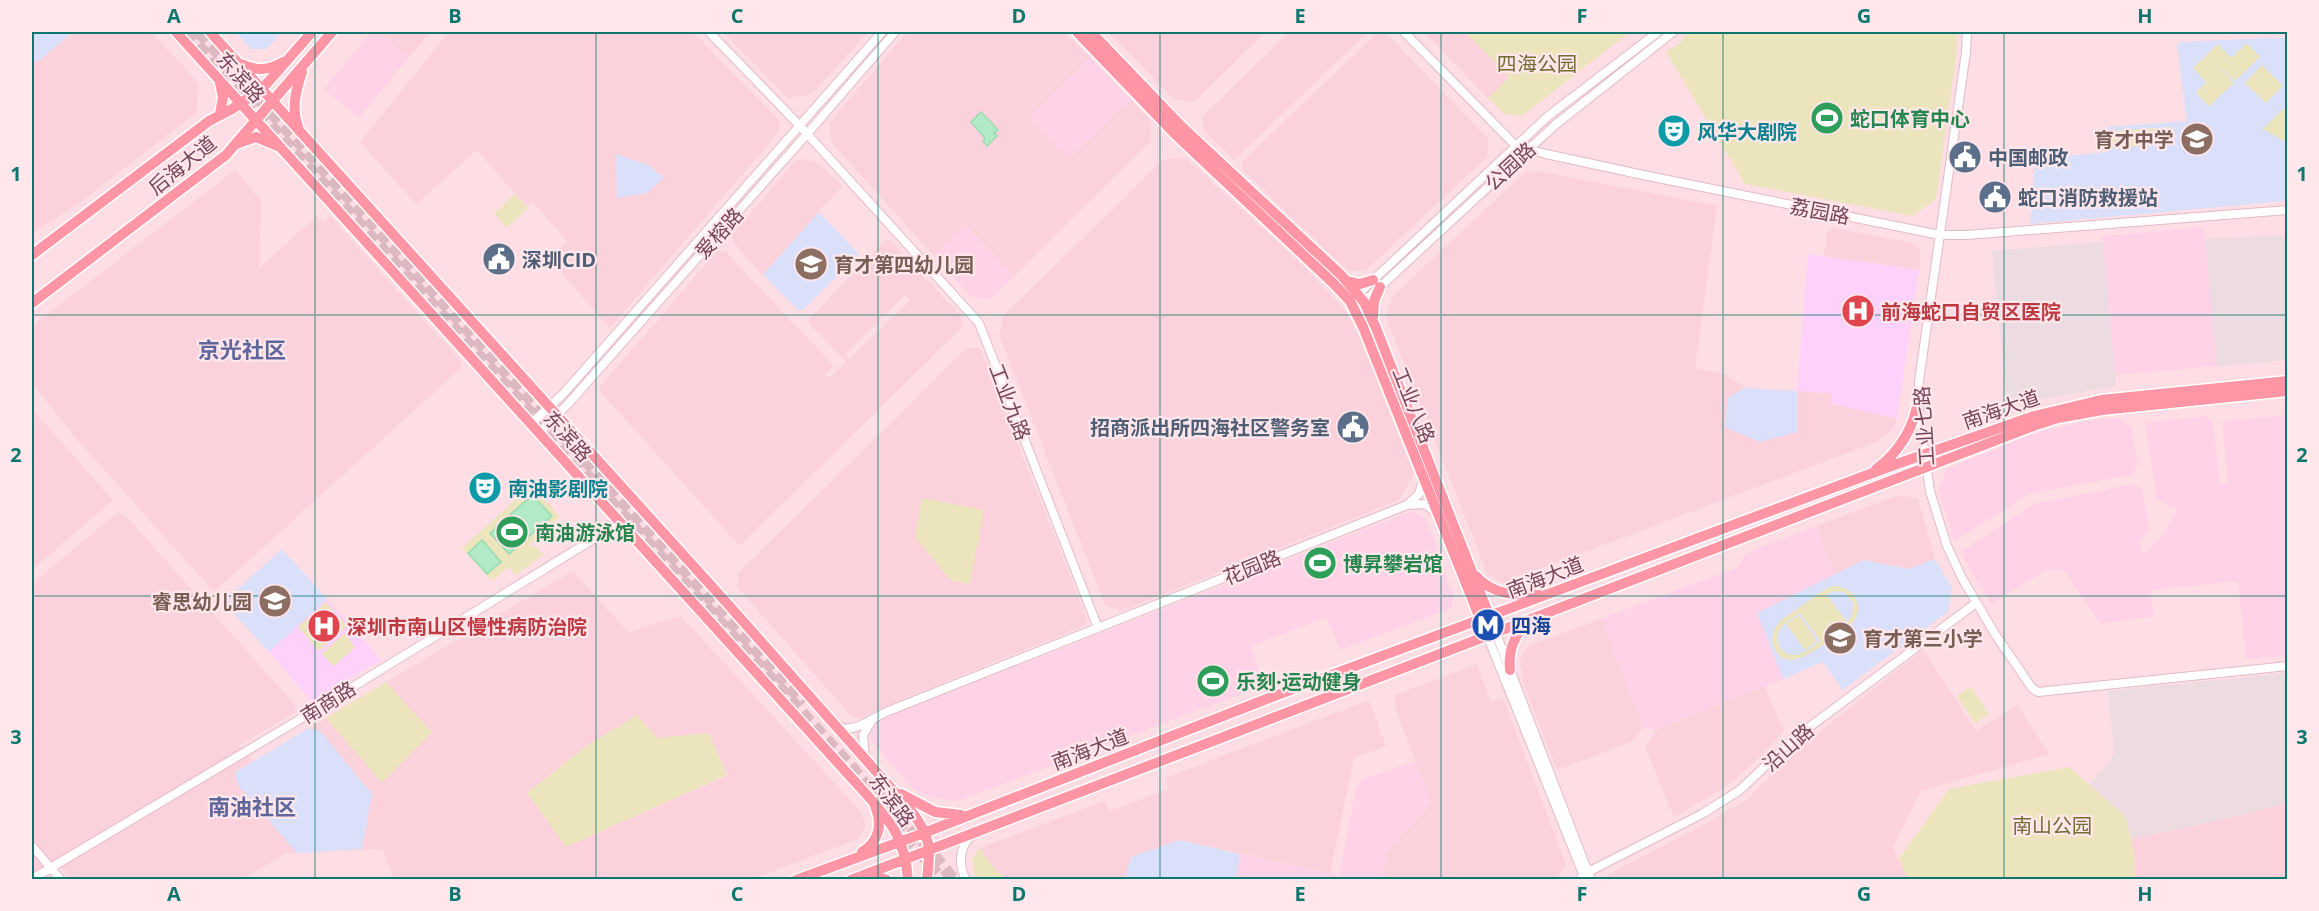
<svg xmlns="http://www.w3.org/2000/svg" width="2319" height="911" font-family="'Open Sans','Noto Sans SC',sans-serif">
	<rect width="100%" height="100%" fill="#fedee4"/>
	<path fill="#fbd2db" fill-rule="evenodd" d="M73,32H152L199,84L196,113L78,204L32,234V62L40,60Z
		M378,32H431L409,57Z
		M449,32H693L779,120V132L610,328L548,258L567,241L533,202L527,207L477,150L416,204L360,142Z
		M723,32H868L812,94L788,98Z
		M907,32H1064L1090,58L1029,117L1068,159L1131,100L1150,120L1151,141L1014,276L966,226L934,256L831,142L829,123Z
		M1108,32H1265L1194,102L1174,99Z
		M1289,32H1368L1234,160L1204,131L1202,117Z
		M1378,32H1385L1488,138L1487,157L1365,271H1348L1243,170L1242,162Z
		M1424,32H1465L1509,77L1488,98Z
		M1186,158L1295,258L1343,307L1360,337L1414,474L1399,500L1121,611L1105,605L999,335L1004,315L1164,159Z
		M800,159L814,161L822,166L842,186L763,275L734,244L732,235L794,162Z
		M235,170L259,197L261,203L259,268L317,216L323,223L330,216L460,360L462,367L214,592L74,436L32,383V326Z
		M1537,171L1717,206L1695,368L1726,375L1745,388L1832,393L1831,403L1897,419L1893,429L1876,442L1503,583L1487,573L1386,317L1392,297L1521,176L1526,172Z
		M1834,228L1913,243L1921,252L1919,270L1824,256L1827,232Z
		M886,240L891,241L962,317L961,328L740,546L598,389L717,251H725L834,366L825,374L829,378L846,362L810,324L809,319ZM905,295L910,300L849,359L845,354Z
		M967,348H980L1087,619L1084,626L881,708L862,718L852,717L737,587L738,573Z
		M32,409L113,500L32,570Z
		M1900,495L1918,499L1935,559L1908,569L1864,560L1835,574L1816,526Z
		M117,513L124,514L296,706L294,713L239,745L253,761L573,571L628,632L681,616L861,812L866,825L858,839L752,879H394L382,849L286,853L242,879H71L54,861L32,874V584ZM637,716L657,738L709,734L727,776L566,846L527,793L586,746Z
		M1601,619L1643,727L1633,741L1557,770L1523,682L1520,660L1524,651L1531,645Z
		M1923,650L1976,731L2017,705L2049,754L1921,791L1893,847L1908,879H1605L1607,875L1707,823L1747,799L1803,745Z
		M1477,664L1491,702L1503,698L1566,864L1555,880L1386,879L1384,870L1387,852L1423,814L1430,800L1395,708V695Z
		M1764,686L1784,731L1754,763L1724,788L1674,817L1645,747L1656,730Z
		M1369,700L1386,746L1354,758L1330,873L1179,840L1132,857L1125,879H1005L988,861L980,848L1105,801L1110,811L1168,789L1165,778Z
		M2287,803V879H2135L2134,852L2131,839L2238,816Z"/>
	<path fill="#ffd2e7" d="M371,32H378L409,57L359,118L324,89Z
		M1090,58L1131,100L1068,159L1029,117Z
		M965,225L1014,276L991,299L971,297L934,256Z
		M2204,227L2217,366L2115,375L2102,236Z
		M2287,415V656L2246,659L2238,581L2150,590L2154,616L2101,624L2062,569H2048L1991,604L1960,552L2034,504L2133,484L2142,489L2149,530L2140,541L2143,554L2164,534L2177,510L2157,500L2145,422L2207,416L2213,422L2220,485L2228,483L2222,421Z
		M2118,418L2131,427L2138,466L2131,475L2029,494L1955,541L1938,490L1946,469L2038,432L2092,420Z
		M1412,511L1426,519L1453,593L1452,608L1340,650L1327,617L1250,646L1265,685L957,801L932,798L912,788L870,739L873,723Z
		M1816,526L1835,574L1757,613L1783,679L1656,730L1643,727L1601,619L1738,567L1746,553Z
		M1416,761L1430,800L1423,814L1387,852L1384,870L1386,879L1236,880L1240,854L1339,875L1355,793L1361,780Z"/>
	<path fill="#ecdbe0" d="M2287,235V360L2217,366L2205,239Z
		M2103,242L2116,386L2007,405L1992,251Z
		M2287,673V803L2238,816L2131,839L2125,816L2089,784L2111,761L2114,752L2108,691Z"/>
	<path fill="#dbe0fa" d="M32,32H73L40,60L32,62Z
		M235,32H281L267,49H251Z
		M2287,37V201L2030,224L2035,159L2107,152L2106,127L2187,121L2177,46L2180,42Z
		M616,154L649,165L664,178L647,193L617,198Z
		M819,212L859,254L804,309L799,311L763,275Z
		M1744,388L1797,391V432L1760,442L1725,427L1728,398Z
		M282,549L327,599L269,652L223,602Z
		M1935,559L1952,588L1948,612L1843,690L1823,662L1783,679L1757,613L1864,560L1908,569Z
		M309,728L320,731L372,794L362,849L297,853L238,785L235,772Z
		M1179,840L1240,854L1236,879L1125,880L1131,857Z"/>
	<path fill="#fdd1f9" d="M1808,254L1919,270L1897,419L1830,403L1832,393L1797,391Z
		M327,599L381,660L312,701L269,652Z"/>
	<path fill="#ece4bc" fill-rule="evenodd" d="M1465,32H1630L1522,116L1504,114L1488,98L1509,77Z
		M1691,32H1957V51L1936,199L1912,216L1745,184L1666,52L1681,42L1682,38Z
		M2247,43L2260,57L2235,81L2221,68L2234,83L2209,106L2196,93L2206,82L2193,68L2218,44L2231,58Z
		M2262,65L2283,86L2266,103L2245,83Z
		M2287,105V143L2263,129Z
		M2173,127L2174,144L2144,146L2142,129Z
		M2140,129L2142,146L2111,148L2110,131Z
		M515,194L528,208L507,228L494,213Z
		M532,485L560,517L528,546L536,547L543,555L516,575L508,567L492,581L462,548Z
		M922,498L984,510L970,584L950,580L915,537Z
		M1834,586C1851,587 1864,602 1856,618C1851,628 1839,634 1831,639C1813,652 1780,678 1772,640L1774,629L1781,620L1824,590ZM1835,591L1844,592L1853,602L1852,616L1847,622L1826,594ZM1800,613L1820,641C1807,651 1794,663 1780,648C1771,630 1787,622 1800,613Z
		M326,602L347,626L335,637L314,613Z
		M1799,615L1817,641L1805,650L1786,624Z
		M310,616L331,640L319,651L298,627Z
		M344,634L355,647L334,666L322,654Z
		M386,682L432,732L382,783L326,718Z
		M1971,687L1989,714L1975,723L1957,696Z
		M637,715L657,738L709,733L727,775L566,847L527,793L586,746Z
		M2069,767L2125,816L2134,852L2135,879H1908L1899,858L1949,789Z
		M980,848L988,861L1005,879H978L974,875L972,859Z"/>
	<path fill="#b2e9c6" stroke="#97dcb1" stroke-width="1.5" d="M981,112L998,130L994,133L997,136L987,146L983,141L985,138L971,122Z
		M532,495L552,516L509,554L490,533Z
		M482,540L501,562L487,574L468,553Z"/>
	<g fill="none" stroke-linecap="round" stroke-linejoin="round">
		<path stroke="#dcb8c1" stroke-width="12" stroke-dasharray="12 6" stroke-linecap="butt" d="M186,32L854,770L942,880
			M199,32L804,703
			M877,785L954,880"/>
		<defs>
			<path id="minor" d="M709,32L800,126L979,323L1098,628
				M1404,32L1516,146L1546,154L1648,176L1940,235H1966L2288,210
				M1967,32L1966,52L1919,381V415L1930,491L1947,546L1962,578L1995,634L2032,688L2038,692L2288,666
				M1354,298L1547,117L1658,32
				M1355,310L1555,125L1673,32
				M532,423L564,393L882,32
				M540,432L568,404L807,134L895,32
				M1408,504L1419,494L1424,478
				M1495,631L1591,880
				M1487,635L1585,879
				M838,727C855,733 871,719 886,712L1407,505L1425,504L1438,514
				M865,758L863,735L871,722
				M32,846L61,880
				M32,879L312,712L621,522
				M966,880C958,864 959,846 973,834
				M1579,880L1588,872L1702,814L1740,790L1796,737L1976,603"/>
			<path id="major" d="M176,32L867,795C893,824 905,840 908,880
				M210,32L725,601L890,787C906,805 928,826 929,851C929,860 928,870 927,880
				M1077,32L1175,134L1333,283L1350,301L1363,327L1483,626
				M1091,32L1182,127L1341,275L1364,302L1376,328L1492,623
				M241,64C257,71 268,71 283,62
				M220,83L223,97L220,114
				M298,127C291,108 296,90 302,72
				M236,144L256,137L278,146
				M32,255L209,121L232,109L262,89L312,32
				M1347,281L1360,284L1373,280
				M32,303L226,155L332,32
				M1373,317L1374,301L1380,287
				M1876,469C1899,453 1915,426 1918,399
				M1476,576C1493,595 1514,595 1539,595
				M1510,670C1508,650 1514,635 1528,621
				M901,794L935,812L961,815
				M862,852C879,841 883,825 875,806
				M869,874L887,880
				M796,880L924,833L1264,700L1894,465L2034,416L2101,400L2288,381
				M851,880L2036,425L2058,418L2102,410L2288,391"/>
		</defs>
		<use href="#minor" stroke="#e3bac6" stroke-width="10"/>
		<use href="#major" stroke="#fff" stroke-width="13"/>
		<use href="#minor" stroke="#fff" stroke-width="8"/>
		<use href="#major" stroke="#ff95a5" stroke-width="10"/>
	</g>
	<path fill="none" stroke="#0f766e" stroke-width="1.5" stroke-opacity="0.55" d="M315,32V880M596,32V880M878,32V880M1160,32V880M1441,32V880M1723,32V880M2004,32V880M32,315H2288M32,596H2288"/>
	<defs>
		<symbol id="stadium-disc" viewBox="-11 -11 22 22"><circle r="9.5" fill="#2e9e5b" stroke="#ffe7eb"/><path d="M0-5a6.5 5 0 1 0 0 10a6.5 5 0 1 0 0-10ZM-3.5-1.8h7v3.6h-7Z" fill="#fff"/></symbol>
		<symbol id="theatre-disc" viewBox="-11 -11 22 22"><circle r="9.5" fill="#0f9aa8" stroke="#ffe7eb"/><path d="M-5-5.5Q0-4 5-5.5V0Q5 5 0 6Q-5 5-5 0ZM-3.3-2.5H-1v1.5H-3.3ZM1-2.5H3.3v1.5H1ZM-2.8 1Q0 5.5 2.8 1Z" fill="#fff"/></symbol>
		<symbol id="school-disc" viewBox="-11 -11 22 22"><circle r="9.5" fill="#8d6e63" stroke="#ffe7eb"/><path d="M0-5L7-2L0 1L-7-2ZM-4 1L0 2.5L4 1V4Q0 6-4 4Z" fill="#fff"/></symbol>
		<symbol id="civic-disc" viewBox="-11 -11 22 22"><circle r="9.5" fill="#5c6f8a" stroke="#ffe7eb"/><path d="M-.6-6.5H3V-4.5H.6V-3L4-1V1h2V6H-6V1h2V-1L-.6-3ZM-1.2 2.5V6h2.4V2.5Z" fill="#fff"/></symbol>
		<symbol id="hospital-disc" viewBox="-11 -11 22 22"><circle r="9.5" fill="#e0444e" stroke="#ffe7eb"/><path d="M-5-5h3v3.5h4V-5h3V5h-3V1.5h-4V5h-3Z" fill="#fff"/></symbol>
		<symbol id="metro-disc" viewBox="-11 -11 22 22"><circle r="9.5" fill="#1a4fb4" stroke="#ffe7eb"/><path d="M-5.5 5V-5H-3L0 0L3-5H5.5V5H3V-.5L0 4L-3-.5V5Z" fill="#fff"/></symbol>
	</defs>
	<g fill-rule="evenodd">
		<use href="#stadium-disc" x="1808" y="99" width="38" height="38"/>
		<use href="#theatre-disc" x="1655" y="112" width="38" height="38"/>
		<use href="#school-disc" x="2178" y="120" width="38" height="38"/>
		<use href="#civic-disc" x="1946" y="138" width="38" height="38"/>
		<use href="#civic-disc" x="1976" y="178" width="38" height="38"/>
		<use href="#civic-disc" x="480" y="240" width="38" height="38"/>
		<use href="#school-disc" x="792" y="245" width="38" height="38"/>
		<use href="#hospital-disc" x="1839" y="292" width="38" height="38"/>
		<use href="#civic-disc" x="1334" y="408" width="38" height="38"/>
		<use href="#theatre-disc" x="466" y="469" width="38" height="38"/>
		<use href="#stadium-disc" x="493" y="513" width="38" height="38"/>
		<use href="#stadium-disc" x="1301" y="544" width="38" height="38"/>
		<use href="#school-disc" x="256" y="582" width="38" height="38"/>
		<use href="#metro-disc" x="1469" y="606" width="38" height="38"/>
		<use href="#hospital-disc" x="305" y="607" width="38" height="38"/>
		<use href="#school-disc" x="1821" y="619" width="38" height="38"/>
		<use href="#stadium-disc" x="1194" y="662" width="38" height="38"/>
	</g>
	<g text-anchor="middle" dominant-baseline="central" stroke-width="4.5" stroke-linejoin="round" paint-order="stroke">
		<g font-size="20" fill="#716d37" stroke="#ffe7eb">
			<text x="1537" y="63">四海公园</text>
			<text x="2052" y="825">南山公园</text>
		</g>
		<g font-size="20" fill="#764459" stroke="#ffe7eb">
			<text transform="translate(241 77) rotate(48)">东滨路</text>
			<text transform="translate(182 165) rotate(-39)">后海大道</text>
			<text transform="translate(1510 166) rotate(-43)">公园路</text>
			<text transform="translate(1820 211) rotate(11)">荔园路</text>
			<text transform="translate(719 233) rotate(-48)">爱榕路</text>
			<text transform="translate(1010 402) rotate(69)">工业九路</text>
			<text transform="translate(1414 405) rotate(68)">工业八路</text>
			<text transform="translate(2001 409) rotate(-19)">南海大道</text>
			<text transform="translate(1924 426) rotate(-94)">工业七路</text>
			<text transform="translate(568 436) rotate(48)">东滨路</text>
			<text transform="translate(1252 567) rotate(-22)">花园路</text>
			<text transform="translate(1545 577) rotate(-21)">南海大道</text>
			<text transform="translate(328 702) rotate(-32)">南商路</text>
			<text transform="translate(1788 747) rotate(-42)">沿山路</text>
			<text transform="translate(1090 749) rotate(-21)">南海大道</text>
			<text transform="translate(892 800) rotate(53)">东滨路</text>
		</g>
		<g font-size="20" font-weight="bold" fill="#27864d" stroke="#ffe7eb" text-anchor="start">
			<text x="1850" y="118">蛇口体育中心</text>
			<text x="535" y="532">南油游泳馆</text>
			<text x="1343" y="563">博昇攀岩馆</text>
			<text x="1236" y="681">乐刻·运动健身</text>
		</g>
		<g font-size="20" font-weight="bold" fill="#0d838f" stroke="#ffe7eb" text-anchor="start">
			<text x="1697" y="131">风华大剧院</text>
			<text x="508" y="488">南油影剧院</text>
		</g>
		<g font-size="20" font-weight="bold" fill="#785e54" stroke="#ffe7eb" text-anchor="end">
			<text x="2174" y="139">育才中学</text>
			<text x="834" y="264" text-anchor="start">育才第四幼儿园</text>
			<text x="252" y="601">睿思幼儿园</text>
			<text x="1863" y="638" text-anchor="start">育才第三小学</text>
		</g>
		<g font-size="20" font-weight="bold" fill="#4e5e75" stroke="#ffe7eb" text-anchor="start">
			<text x="1988" y="157">中国邮政</text>
			<text x="2018" y="197">蛇口消防救援站</text>
			<text x="522" y="259">深圳CID</text>
			<text x="1330" y="427" text-anchor="end">招商派出所四海社区警务室</text>
		</g>
		<g font-size="20" font-weight="bold" fill="#be3a42" stroke="#ffe7eb" text-anchor="start">
			<text x="1881" y="311">前海蛇口自贸区医院</text>
			<text x="347" y="626">深圳市南山区慢性病防治院</text>
		</g>
		<g font-size="20" font-weight="bold" fill="#164399" stroke="#ffe7eb" text-anchor="start">
			<text x="1511" y="625">四海</text>
		</g>
		<g font-size="22" font-weight="bold" fill="#5f669a" stroke="#ffe7eb">
			<text x="242" y="349">京光社区</text>
			<text x="252" y="806">南油社区</text>
		</g>
	</g>
	<rect width="2319" height="911" fill="none" stroke="#ffe7eb" stroke-width="66"/>
	<rect x="33" y="33" width="2253" height="845" fill="none" stroke="#0f766e" stroke-width="2"/>
	<g font-size="20" text-anchor="middle" font-weight="bold" fill="#0f766e">
		<text x="174" y="23">A</text>
		<text x="455" y="23">B</text>
		<text x="737" y="23">C</text>
		<text x="1019" y="23">D</text>
		<text x="1300" y="23">E</text>
		<text x="1582" y="23">F</text>
		<text x="1864" y="23">G</text>
		<text x="2145" y="23">H</text>
		<text x="16" y="181">1</text>
		<text x="2302" y="181">1</text>
		<text x="16" y="462">2</text>
		<text x="2302" y="462">2</text>
		<text x="16" y="744">3</text>
		<text x="2302" y="744">3</text>
		<text x="174" y="901">A</text>
		<text x="455" y="901">B</text>
		<text x="737" y="901">C</text>
		<text x="1019" y="901">D</text>
		<text x="1300" y="901">E</text>
		<text x="1582" y="901">F</text>
		<text x="1864" y="901">G</text>
		<text x="2145" y="901">H</text>
	</g>
</svg>
